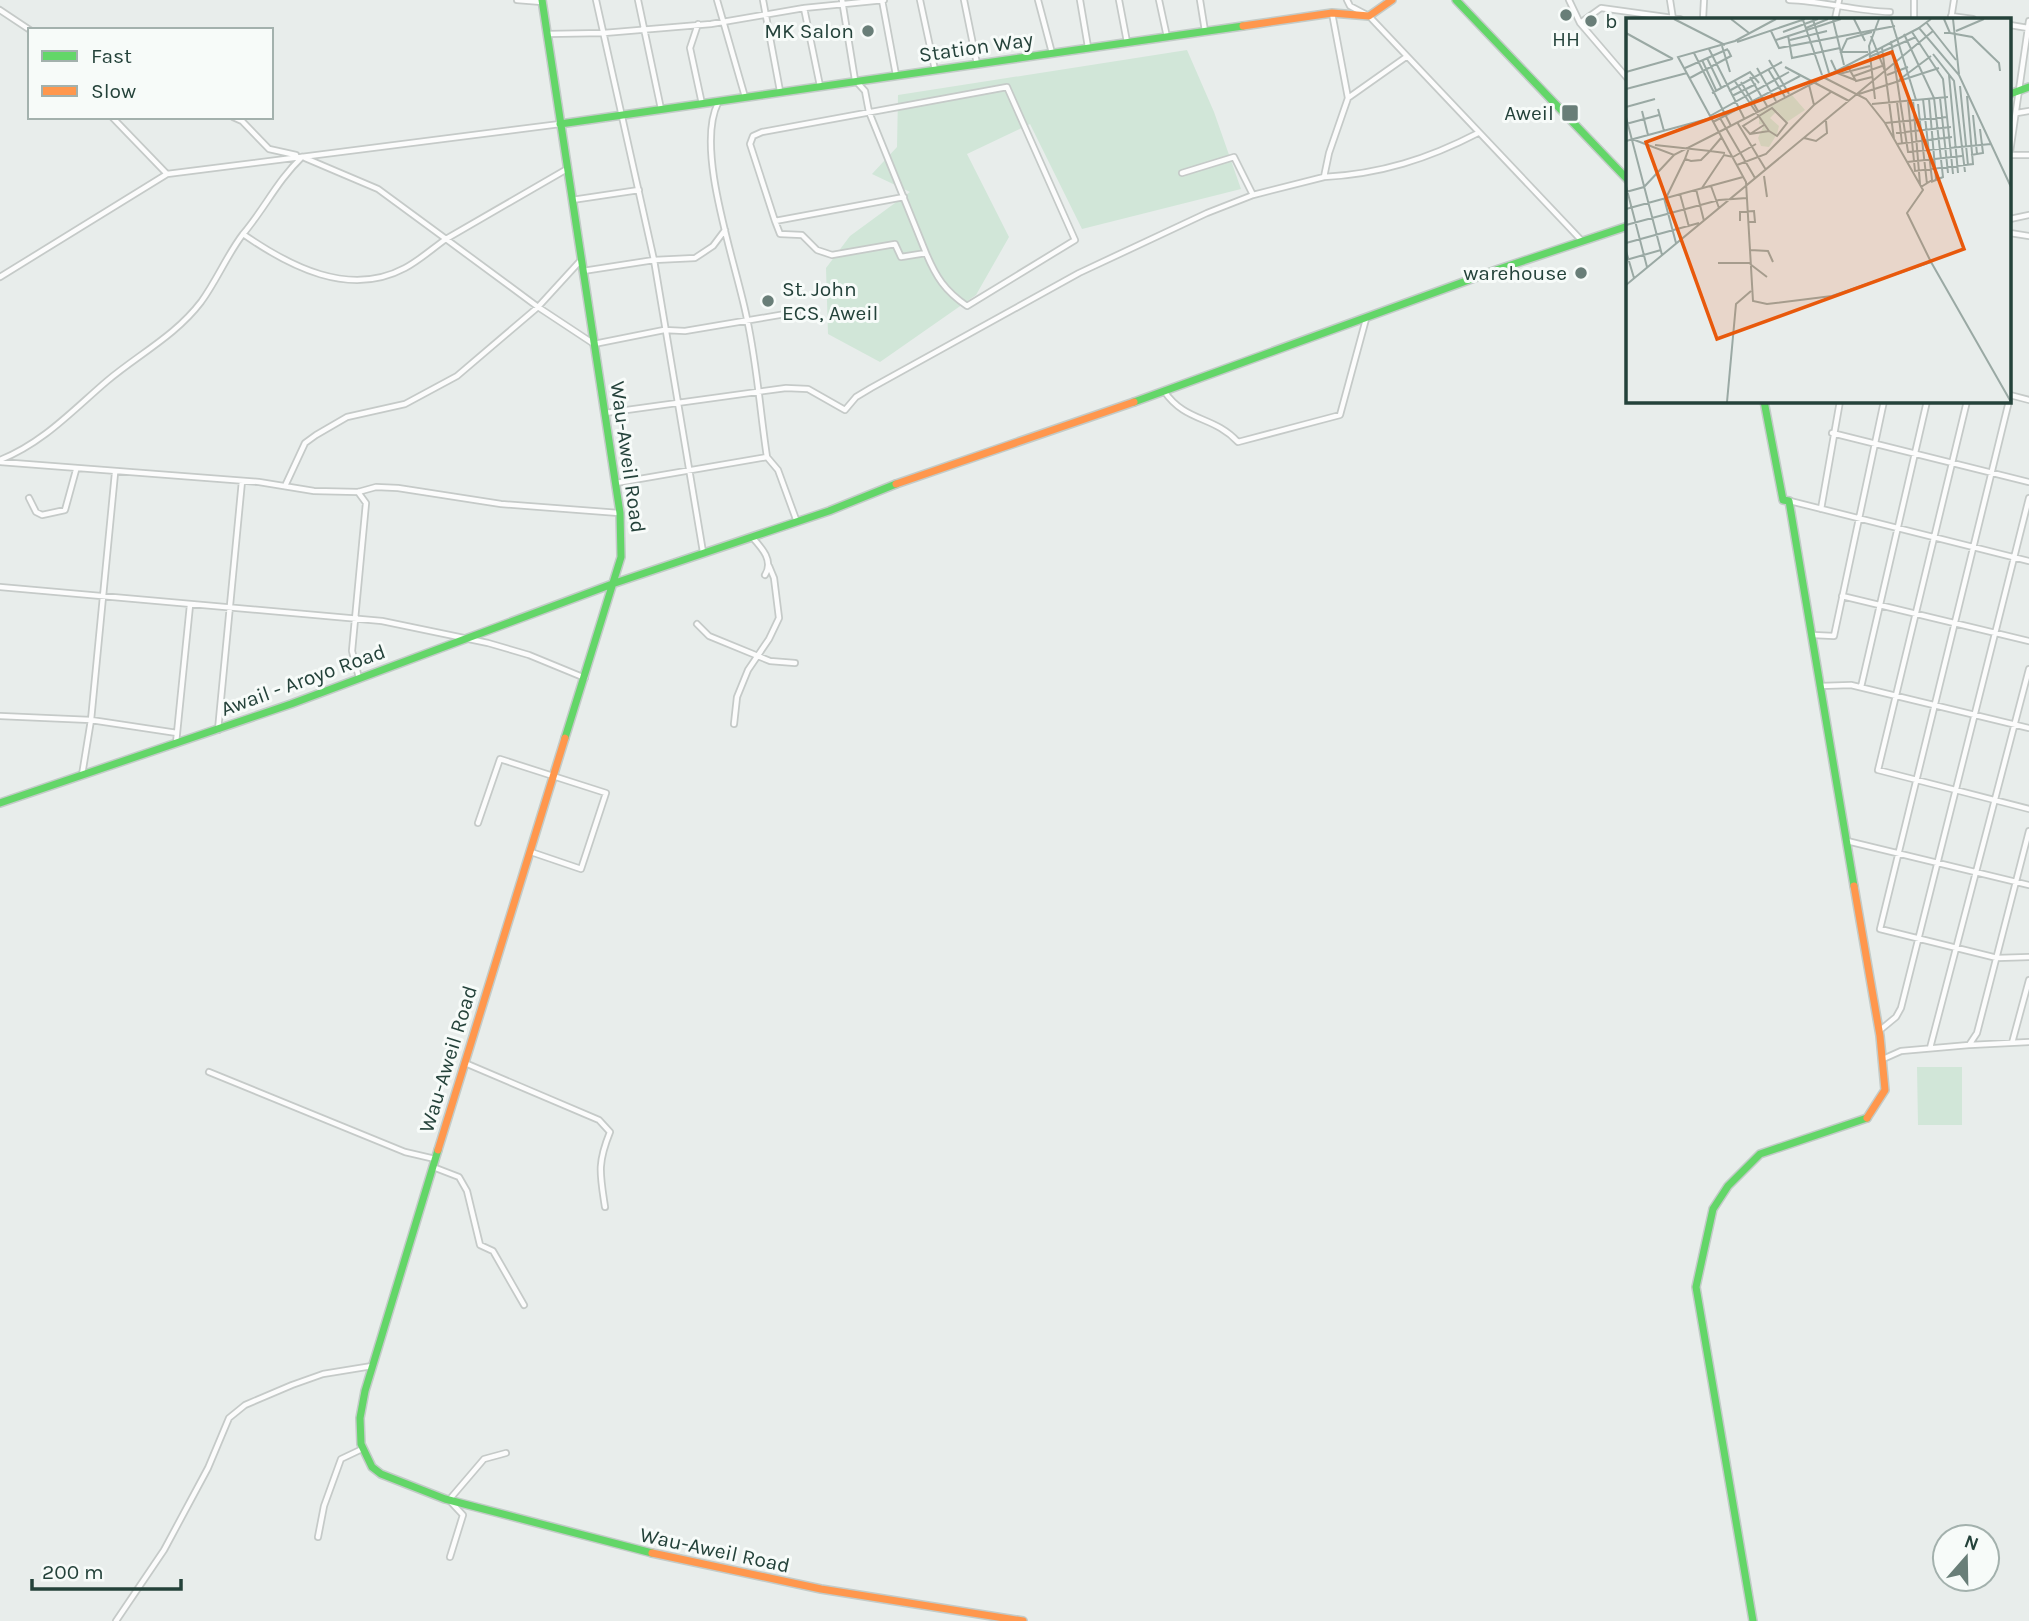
<svg xmlns="http://www.w3.org/2000/svg" width="2029" height="1621" font-family="Karla,sans-serif">
	<rect width="100%" height="100%" fill="#e8edeb"/>
	<path fill="#d1e6d8" d="M1187,50L1214,112L1241,189L1082,229L1030,124L967,154L1009,237L976,295L880,362L828,334L826,268L850,236L910,192L872,174L897,147L898,95Z
		M1917,1067H1962V1125H1918Z"/>
	<g fill="none" stroke-linecap="round" stroke-linejoin="round">
		<defs>
			<path id="street" d="M517,0L542,2
				M596,0L654,260L703,552
				M638,0L661,109
				M717,0L745,97
				M763,0L780,91
				M842,0L855,80L865,91L869,112L926,253
				M882,0L896,75
				M920,0L935,70
				M964,0L977,64
				M1038,0L1052,53
				M1080,0L1088,47
				M1119,0L1127,42
				M1159,0L1167,37
				M1200,0L1205,31
				M1347,0L1350,6L1369,16L1582,241
				M1569,0L1580,23L1628,79
				M1670,0L1673,19
				M1789,0C1823,1 1855,11 1890,12
				M1914,0V19
				M804,8L820,86
				M0,10L30,30
				M1951,16L1973,19
				M1703,19L1704,0
				M1835,19L1839,0
				M1951,19L1954,0
				M1580,23L1601,8L1680,19
				M698,24L690,48L702,104
				M2010,25L2028,28
				M547,34L604,33L711,24L804,8L884,0
				M1348,98L1406,57
				M718,103C694,150 737,266 747,319C757,364 760,411 767,457L778,470L797,522
				M2017,113L2029,111
				M112,117L167,174L560,124
				M233,117L242,121L269,149L296,155
				M2010,152L2029,21
				M2010,155H2029
				M302,157C277,181 265,208 243,234C289,266 349,298 405,268C420,260 433,248 446,239L538,307L581,260
				M305,158L378,189L446,239L567,169
				M1182,173L1234,157L1253,195
				M1324,177C1380,174 1428,159 1478,133
				M572,200L639,190
				M2010,219L2029,215
				M775,221L780,234L802,235L817,250L832,255L895,244L901,257L926,253C936,277 945,291 967,306L1075,240L1007,87L762,132L753,136L750,144L775,221L904,197
				M2010,233L2029,236
				M583,271L654,260L695,258L713,246L725,230
				M0,277L167,174
				M1164,391C1186,423 1213,415 1238,442L1340,415L1366,319
				M2010,395L2029,400
				M1967,401L1878,770L2029,809
				M2009,401L1880,929L1997,958L2029,957
				M605,413L786,388L808,389L845,410L856,397L871,388L1079,273L1207,213L1253,195L1324,177L1329,153L1348,98L1332,13
				M1832,433L2029,482
				M0,460C43,443 73,410 107,381C139,354 175,336 201,302C217,280 227,255 243,234
				M0,462L259,482L314,491L358,492L376,487L398,488L501,504L619,513
				M616,483L767,457
				M285,486L305,443L316,435L347,417L405,404L457,376L538,307L594,344L664,330L685,331L797,312
				M358,492L366,503L352,651L359,678
				M29,498L36,512L42,515L65,510L76,470
				M1790,501L2029,561
				M1821,509L1840,401
				M752,537C762,548 774,561 765,575
				M0,587L382,621L488,643L529,655L585,678
				M1842,596L2029,641
				M697,624L709,636L770,661L795,663
				M1813,635L1834,636L1884,401
				M1820,686L1851,685L2029,728
				M1861,687L1927,401
				M0,716L91,720L177,733
				M734,724L737,697L748,670L769,639L779,618L774,578L769,566
				M218,730L242,481
				M176,743L190,605
				M82,775L91,720L115,473
				M478,823L500,759L606,793L581,869L531,852
				M1847,841L2029,885
				M1879,1031L1896,1017L1901,1008L2029,498
				M2012,1043L2029,980
				M1970,1045L2029,1042
				M1930,1048L2029,669
				M1883,1059L1901,1051L1969,1045L1977,1033L2029,831
				M465,1063L599,1120L610,1132C597,1164 600,1174 605,1207
				M209,1072L405,1152L435,1159
				M433,1167L459,1177L467,1191L480,1245L493,1251L524,1305
				M318,1537L324,1506L341,1459L360,1450
				M450,1557L463,1515L449,1500L484,1459L506,1453
				M116,1621L164,1550L208,1468L229,1418L245,1405L292,1385L323,1374L372,1366"/>
			<path id="fast" d="M542,0L620,513L621,557L565,738
				M1456,0L1628,180
				M2010,94L2029,87
				M560,124L1243,26
				M1764,401L1783,500L1789,501L1854,886
				M1134,402L1499,269L1628,226
				M0,803L291,704L615,583L829,511L896,484
				M438,1150L365,1391L360,1418L361,1444L372,1467L381,1474L445,1499L652,1553
				M1753,1621L1696,1287L1713,1209L1728,1186L1760,1154L1867,1118"/>
			<path id="slow" d="M1243,26L1332,13L1369,16L1392,0
				M896,484L1134,402
				M1854,886L1880,1036L1885,1090L1867,1118
				M438,1150L565,738
				M652,1553L821,1589L1023,1621"/>
		</defs>
		<use href="#street" stroke="#c5cac8" stroke-width="8"/>
		<use href="#fast" stroke="#c3cbc8" stroke-width="10"/>
		<use href="#slow" stroke="#c3cbc8" stroke-width="10"/>
		<use href="#street" stroke="#fcfcfc" stroke-width="4.5"/>
		<use href="#fast" stroke="#63d668" stroke-width="7"/>
		<use href="#slow" stroke="#ff974d" stroke-width="7"/>
	</g>
	<g fill="#697e78" stroke="#f7fbf9" stroke-width="2.5">
		<circle cx="1566" cy="15" r="7"/>
		<circle cx="1591" cy="21" r="7"/>
		<circle cx="868" cy="31" r="7"/>
		<rect x="1561" y="104" width="18" height="18" rx="3.5"/>
		<circle cx="1581" cy="273" r="7"/>
		<circle cx="768" cy="301" r="7"/>
	</g>
	<g text-anchor="middle" dominant-baseline="central" stroke-width="6" stroke-linejoin="round" paint-order="stroke">
		<g font-size="21" fill="#24423a" stroke="#f7fbf9" text-anchor="end">
			<text x="1605" y="21" text-anchor="start">b</text>
			<text x="854" y="31">MK Salon</text>
			<text x="1566" y="39" text-anchor="middle">HH</text>
			<text x="1554" y="113">Aweil</text>
			<text x="1567" y="273">warehouse</text>
			<text x="782" y="289" text-anchor="start">St. John<tspan x="782" dy="24">ECS, Aweil</tspan></text>
		</g>
		<g font-size="21" fill="#24423a" stroke="#f7fbf9">
			<text transform="translate(976 47) rotate(-8)">Station Way</text>
			<text transform="translate(628 457) rotate(82)">Wau-Aweil Road</text>
			<text transform="translate(303 680) rotate(-20)">Awail - Aroyo Road</text>
			<text transform="translate(448 1059) rotate(-73)">Wau-Aweil Road</text>
			<text transform="translate(715 1550) rotate(12)">Wau-Aweil Road</text>
		</g>
	</g>
	<g transform="translate(1626 18)">
		<rect width="385" height="385" fill="#e8edeb"/>
		<path d="M166,77L179,92L161,104L151,93L144,100L153,108L151,116L143,129L135,128L132,120L138,107L133,106V95Z" fill="#d1e6d8"/>
		<path fill="none" stroke="#9aa9a4" stroke-width="2" d="M48,1L99,27M105,1L123,15M150,1L109,23L52,39L120,164L127,283L141,286L206,278L305,244L385,384M187,1L203,55M228,1L239,23M265,1L290,82M305,1L293,10L333,57L385,169M318,1L324,15H318M327,1L333,56M177,2L196,57M207,2L218,47M300,4L330,42M180,10L202,1M145,13L153,30L269,8M330,13L358,1M157,14L192,1M286,14L317,61L327,156M0,15L47,41M324,15L346,19L373,45L374,53M278,16L308,80L317,159L305,164M162,17L166,40L214,30M245,18L259,53L256,30M150,22L215,1M164,22L201,13M265,23L282,134L365,126M111,24L179,1M96,28L104,54M83,31L118,100M242,34H215L221,21L246,14M68,35L105,108M307,36L328,63L339,154M243,39L290,19M81,40L95,69M76,42L90,72M143,42L163,76M205,42L211,55L229,62M221,47L230,63L246,59M159,49L223,83M59,50L102,31M131,50L150,83M142,51L159,79M259,53L268,121M0,54L46,41M213,56L244,48M261,57L282,49M323,57L332,155M228,58L256,48M124,59L141,88M197,59L240,81L259,105L297,172L281,195L305,244M64,60L105,38L102,32M108,62L143,113M273,62L305,38M115,64L132,93M334,68L342,147M0,71L61,55M103,73L156,44M86,75L124,54L133,65M233,76L313,50M106,78L130,66M314,80L322,155M249,81L243,28L253,1M303,81L310,161M287,82L294,166M282,83L289,153L347,146L341,78M271,84L276,125M246,86L322,79M292,86L301,166M188,87L205,74M0,89L29,81M32,91L38,113M16,93L22,117M347,97L351,136M84,98L163,54M0,99L36,237M94,100L129,160M87,104L174,58M111,104L140,152M259,105L321,99M0,106L33,97M93,114L293,10M270,115L325,109M124,116L143,113L151,118L161,105L146,90L117,108L124,116L138,107M178,120L190,123L201,115L200,103M6,121L48,137L93,114M0,123L85,100M271,126L326,119M29,127L84,133L95,120M63,130L59,141L65,143L75,142L84,133L99,135M345,137L357,135L354,111M281,144L336,138M111,147L140,136L188,87L183,67M138,158L141,179M0,168L21,249M85,168L93,190M295,169L306,162L297,81M76,170L98,137L107,139L130,126M70,171L78,203M0,174L18,169L48,137M54,176L63,209M38,180L50,225M40,180L59,141M0,191L117,159M114,203V194L128,193L129,204H123M0,207L93,182L121,180M0,225L73,205M124,232L142,233L147,244M0,233L8,260M0,242L35,232M92,245H124M124,246L141,259M0,267L307,13M101,384L110,286L125,273"/>
		<path fill="#e8590c" fill-opacity="0.15" stroke="#e8590c" stroke-width="3.5" d="M266,34L338,231L91,321L20,124Z"/>
		<rect width="385" height="385" fill="none" stroke="#24423a" stroke-width="3.5"/>
	</g>
	<rect x="28" y="28" width="245" height="91" fill="#f7fbf9" stroke="#a3b1ad" stroke-width="2"/>
	<rect x="42" y="51" width="35" height="10" fill="#63d668" stroke="#a3b1ad" stroke-width="2"/>
	<text x="91" y="63" font-size="21" fill="#24423a">Fast</text>
	<rect x="42" y="86" width="35" height="10" fill="#ff974d" stroke="#a3b1ad" stroke-width="2"/>
	<text x="91" y="98" font-size="21" fill="#24423a">Slow</text>
	<g transform="translate(1966 1558) rotate(20)"><circle r="33" fill="#f7fbf9" stroke="#a3b1ad" stroke-width="2"/>
	<path d="M0-5L12 26L0 18L-12 26Z" fill="#697e78"/>
	<text y="-10" font-size="19" font-weight="bold" text-anchor="middle" fill="#24423a">N</text>
	</g>
	<path d="M32 1579v10h149v-10" fill="none" stroke="#24423a" stroke-width="3.5"/>
	<text x="42" y="1579" font-size="21" fill="#24423a" stroke="#f7fbf9" stroke-width="5" paint-order="stroke">200 m</text>
</svg>
